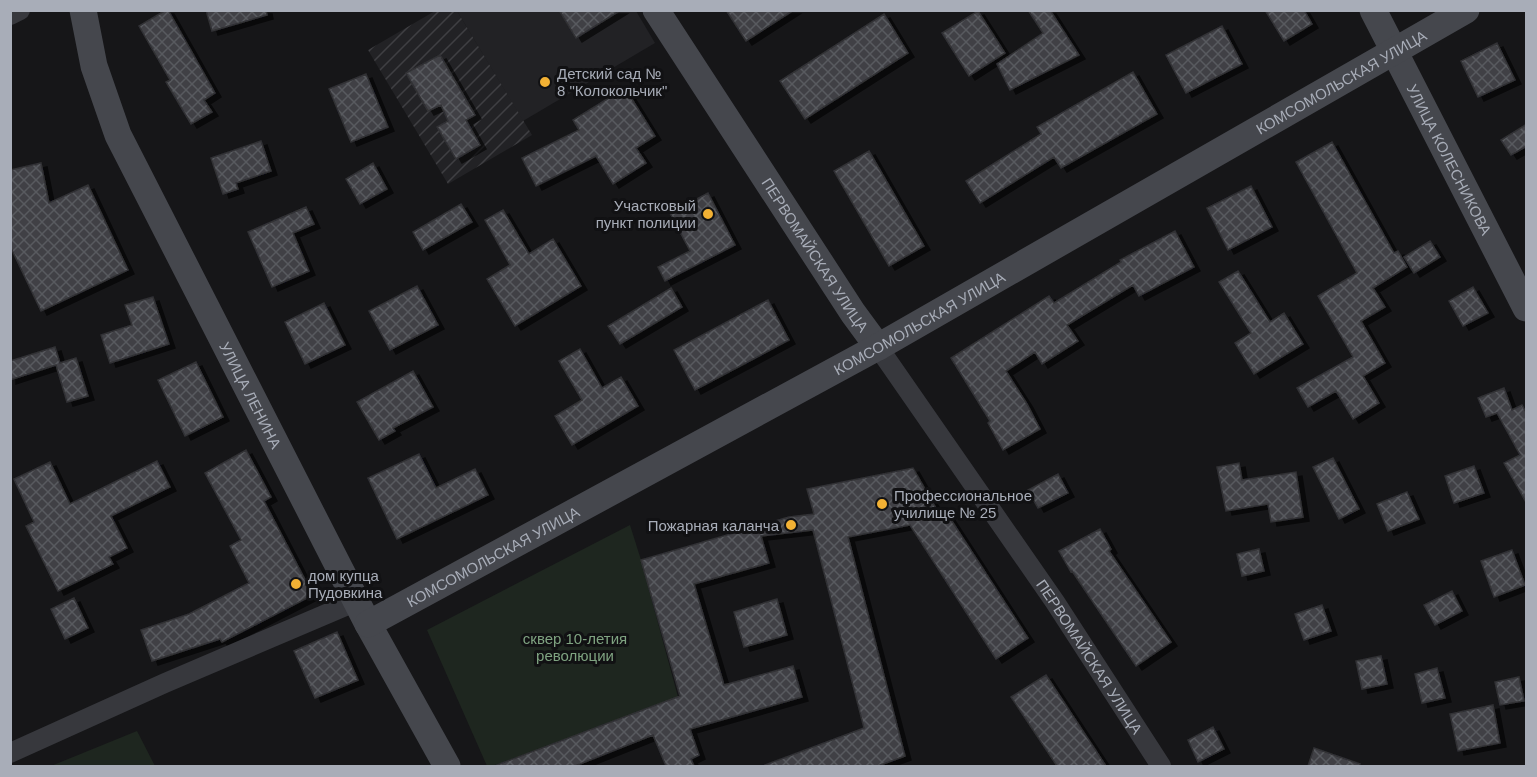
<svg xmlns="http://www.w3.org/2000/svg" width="1537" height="777" font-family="Arial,sans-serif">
	<defs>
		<pattern id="industrial-furrows" width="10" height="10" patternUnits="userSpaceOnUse" patternTransform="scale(1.5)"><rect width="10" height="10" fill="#222225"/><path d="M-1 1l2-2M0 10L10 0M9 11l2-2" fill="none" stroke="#3f3f43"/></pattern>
		<pattern id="building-cross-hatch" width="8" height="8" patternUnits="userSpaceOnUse" patternTransform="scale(1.5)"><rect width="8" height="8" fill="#404145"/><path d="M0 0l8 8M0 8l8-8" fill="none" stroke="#595a5e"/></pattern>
		<filter id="shadow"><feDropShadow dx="6" dy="4" stdDeviation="0" flood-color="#0009"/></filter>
	</defs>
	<rect width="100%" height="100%" fill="#161618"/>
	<path fill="#222225" d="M457,11H636L655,43L523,121Z"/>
	<path fill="url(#industrial-furrows)" d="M435,11H457L532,135L448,184L368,50Z"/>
	<path fill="#1e261f" d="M630,525L641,560L678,697L493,766H487L427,630Z
		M137,731L155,766H51Z"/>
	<path fill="url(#building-cross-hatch)" stroke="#303034" stroke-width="1.5" filter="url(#shadow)" d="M166,10H168L215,93L204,100L212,112L191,124L166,82L170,80L139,26Z
		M206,10H266L267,15L212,31Z
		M559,10H621L576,38Z
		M726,10H794L746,41Z
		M1028,10H1050L1079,55L1010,90L997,64L1043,33Z
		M1265,10H1304L1312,24L1284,41Z
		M978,11L1005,53L969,76L942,33Z
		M884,14L908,53L805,119L780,81Z
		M1222,26L1242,64L1186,93L1166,55Z
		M1497,43L1515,80L1478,97L1461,61Z
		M440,55L475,115L466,120L480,145L456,159L437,127L448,121L441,105L428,111L406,73Z
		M1133,72L1157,114L1061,168L1054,157L980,203L966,181L1041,134L1037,127Z
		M366,74L388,127L351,142L329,89Z
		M625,88L655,136L636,148L646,163L613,184L596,156L536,186L522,158L579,130L573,120Z
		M1527,124V146L1511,155L1501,140Z
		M261,141L271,171L236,183L238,189L223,194L211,158Z
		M1332,142L1394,253L1398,251L1407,267L1373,288L1385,307L1361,321L1385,363L1363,376L1379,403L1353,419L1336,391L1308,407L1297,388L1353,357L1318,296L1357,273L1296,162Z
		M869,151L924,246L889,266L834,171Z
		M41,163L49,203L88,185L128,270L41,311L10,246V170Z
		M373,163L387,189L360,204L346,179Z
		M1251,186L1272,227L1228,250L1207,208Z
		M708,193L735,245L665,281L658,267L690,251L670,213Z
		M461,204L472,222L423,250L413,232Z
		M306,207L314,224L293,233L309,271L272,287L248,232Z
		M503,210L529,254L553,239L581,286L515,326L487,279L510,265L485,220Z
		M1175,231L1194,267L1139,296L1133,285L1067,325L1078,341L1042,364L1035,352L1006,371L1027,404L1040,429L1003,450L988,423L990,421L951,358L1049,296L1054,303L1121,262L1120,260Z
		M1430,241L1440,257L1414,273L1404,257Z
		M1238,271L1270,322L1284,313L1303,344L1254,374L1235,343L1251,333L1219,282Z
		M417,286L438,325L390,350L369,311Z
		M1473,287L1488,313L1463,326L1449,301Z
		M671,288L682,307L620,344L608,326Z
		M153,297L169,344L110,363L101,335L132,325L125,305Z
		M768,300L789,340L695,390L674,350Z
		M324,303L345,345L305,364L285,322Z
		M55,347L60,363L76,358L88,396L67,402L56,365L10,380V361Z
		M580,349L602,388L621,377L638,406L572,445L555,416L582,400L559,361Z
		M196,362L223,417L185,436L158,380Z
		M413,371L433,407L393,428L395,431L379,440L357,402Z
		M1504,388L1512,410L1522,405L1527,414V504L1504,463L1520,455L1497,413L1486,417L1478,398Z
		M246,450L271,497L264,501L313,595L222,642L220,639L152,661L141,630L189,614L249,583L230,546L241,540L205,473Z
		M419,454L436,488L475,469L488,495L397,539L368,478Z
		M1333,458L1359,509L1339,519L1313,467Z
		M157,461L170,487L111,516L127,548L109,557L113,564L58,591L26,526L34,522L14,479L50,462L70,504Z
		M1239,463L1242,480L1296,472L1303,517L1271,522L1268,504L1226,511L1217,467Z
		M1474,466L1484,493L1454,503L1445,476Z
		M913,468L941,517L946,512L1028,638L996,659L910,525L848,537L905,756L878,766H766L765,765L864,728L813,530L761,536L769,563L694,584L724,685L793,666L802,697L690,729L699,755L691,759L694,766H666L653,735L575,766H498L497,765L680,696L641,560L789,517L814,514L807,489Z
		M1058,474L1068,493L1038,508L1028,490Z
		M1407,492L1419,519L1388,531L1377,504Z
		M1100,529L1111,549L1109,551L1171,642L1136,666L1072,571L1071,572L1059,551Z
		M1259,549L1264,571L1242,576L1237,554Z
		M1512,550L1525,585L1494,597L1481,561Z
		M1452,591L1462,611L1435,625L1424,605Z
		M74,598L88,628L65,639L51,609Z
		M777,599L787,635L744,647L734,612Z
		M1322,605L1331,631L1304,640L1295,614Z
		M337,632L358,680L315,698L294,651Z
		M1381,656L1387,684L1362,689L1356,661Z
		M1437,668L1445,698L1422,703L1415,674Z
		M1046,675L1106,766H1057L1011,697Z
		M1519,677L1524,701L1500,705L1495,682Z
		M1493,705L1500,743L1458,751L1450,714Z
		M1213,727L1224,749L1198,762L1188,740Z
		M1314,748L1360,764L1359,766H1308Z"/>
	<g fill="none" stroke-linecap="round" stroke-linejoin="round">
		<g stroke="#37383d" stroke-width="20">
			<path d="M10,15L20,10"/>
			<path id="s1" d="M878,347L1055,602L1161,766"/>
			<path d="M10,753L165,683L357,601"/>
		</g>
		<g stroke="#45474d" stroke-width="27">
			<path id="s2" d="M83,10L94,66L118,135L368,624L447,766"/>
			<path id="s3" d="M656,10L853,313L878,347"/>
			<path id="s4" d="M1373,10L1526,308"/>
			<path id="s5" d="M368,624L878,347L1466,10"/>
		</g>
	</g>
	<g fill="#f2b134" stroke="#111113" stroke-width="2">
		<circle cx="545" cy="82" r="6"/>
		<circle cx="708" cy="214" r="6"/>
		<circle cx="882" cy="504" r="6"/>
		<circle cx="791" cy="525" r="6"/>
		<circle cx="296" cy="584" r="6"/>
	</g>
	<g text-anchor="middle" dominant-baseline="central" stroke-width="6" stroke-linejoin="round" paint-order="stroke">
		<g font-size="15" fill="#a8adb8" stroke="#111113" text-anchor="start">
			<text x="557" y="73">Детский сад №<tspan x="557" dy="17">8 "Колокольчик"</tspan></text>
			<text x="696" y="205" text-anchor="end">Участковый<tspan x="696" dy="17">пункт полиции</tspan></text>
			<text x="894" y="495">Профессиональное<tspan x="894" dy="17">училище № 25</tspan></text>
			<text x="779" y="525" text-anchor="end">Пожарная каланча</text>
			<text x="308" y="575">дом купца<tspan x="308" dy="17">Пудовкина</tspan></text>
		</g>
		<g font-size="15" fill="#a8adb8" stroke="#111113">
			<text stroke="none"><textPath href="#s5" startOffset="1114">КОМСОМОЛЬСКАЯ УЛИЦА</textPath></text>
			<text stroke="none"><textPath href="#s4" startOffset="168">УЛИЦА КОЛЕСНИКОВА</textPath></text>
			<text stroke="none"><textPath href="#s3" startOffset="292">ПЕРВОМАЙСКАЯ УЛИЦА</textPath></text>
			<text stroke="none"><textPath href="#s5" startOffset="628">КОМСОМОЛЬСКАЯ УЛИЦА</textPath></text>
			<text stroke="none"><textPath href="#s2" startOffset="422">УЛИЦА ЛЕНИНА</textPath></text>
			<text stroke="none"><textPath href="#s5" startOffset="142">КОМСОМОЛЬСКАЯ УЛИЦА</textPath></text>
			<text stroke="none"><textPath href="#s1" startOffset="375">ПЕРВОМАЙСКАЯ УЛИЦА</textPath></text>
		</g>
		<g font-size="15" fill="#7fa381" stroke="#111113">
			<text x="575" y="638">сквер 10-летия<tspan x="575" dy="17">революции</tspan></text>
		</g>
	</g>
	<rect width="1537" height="777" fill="none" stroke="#a8adb8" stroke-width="24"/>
</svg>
